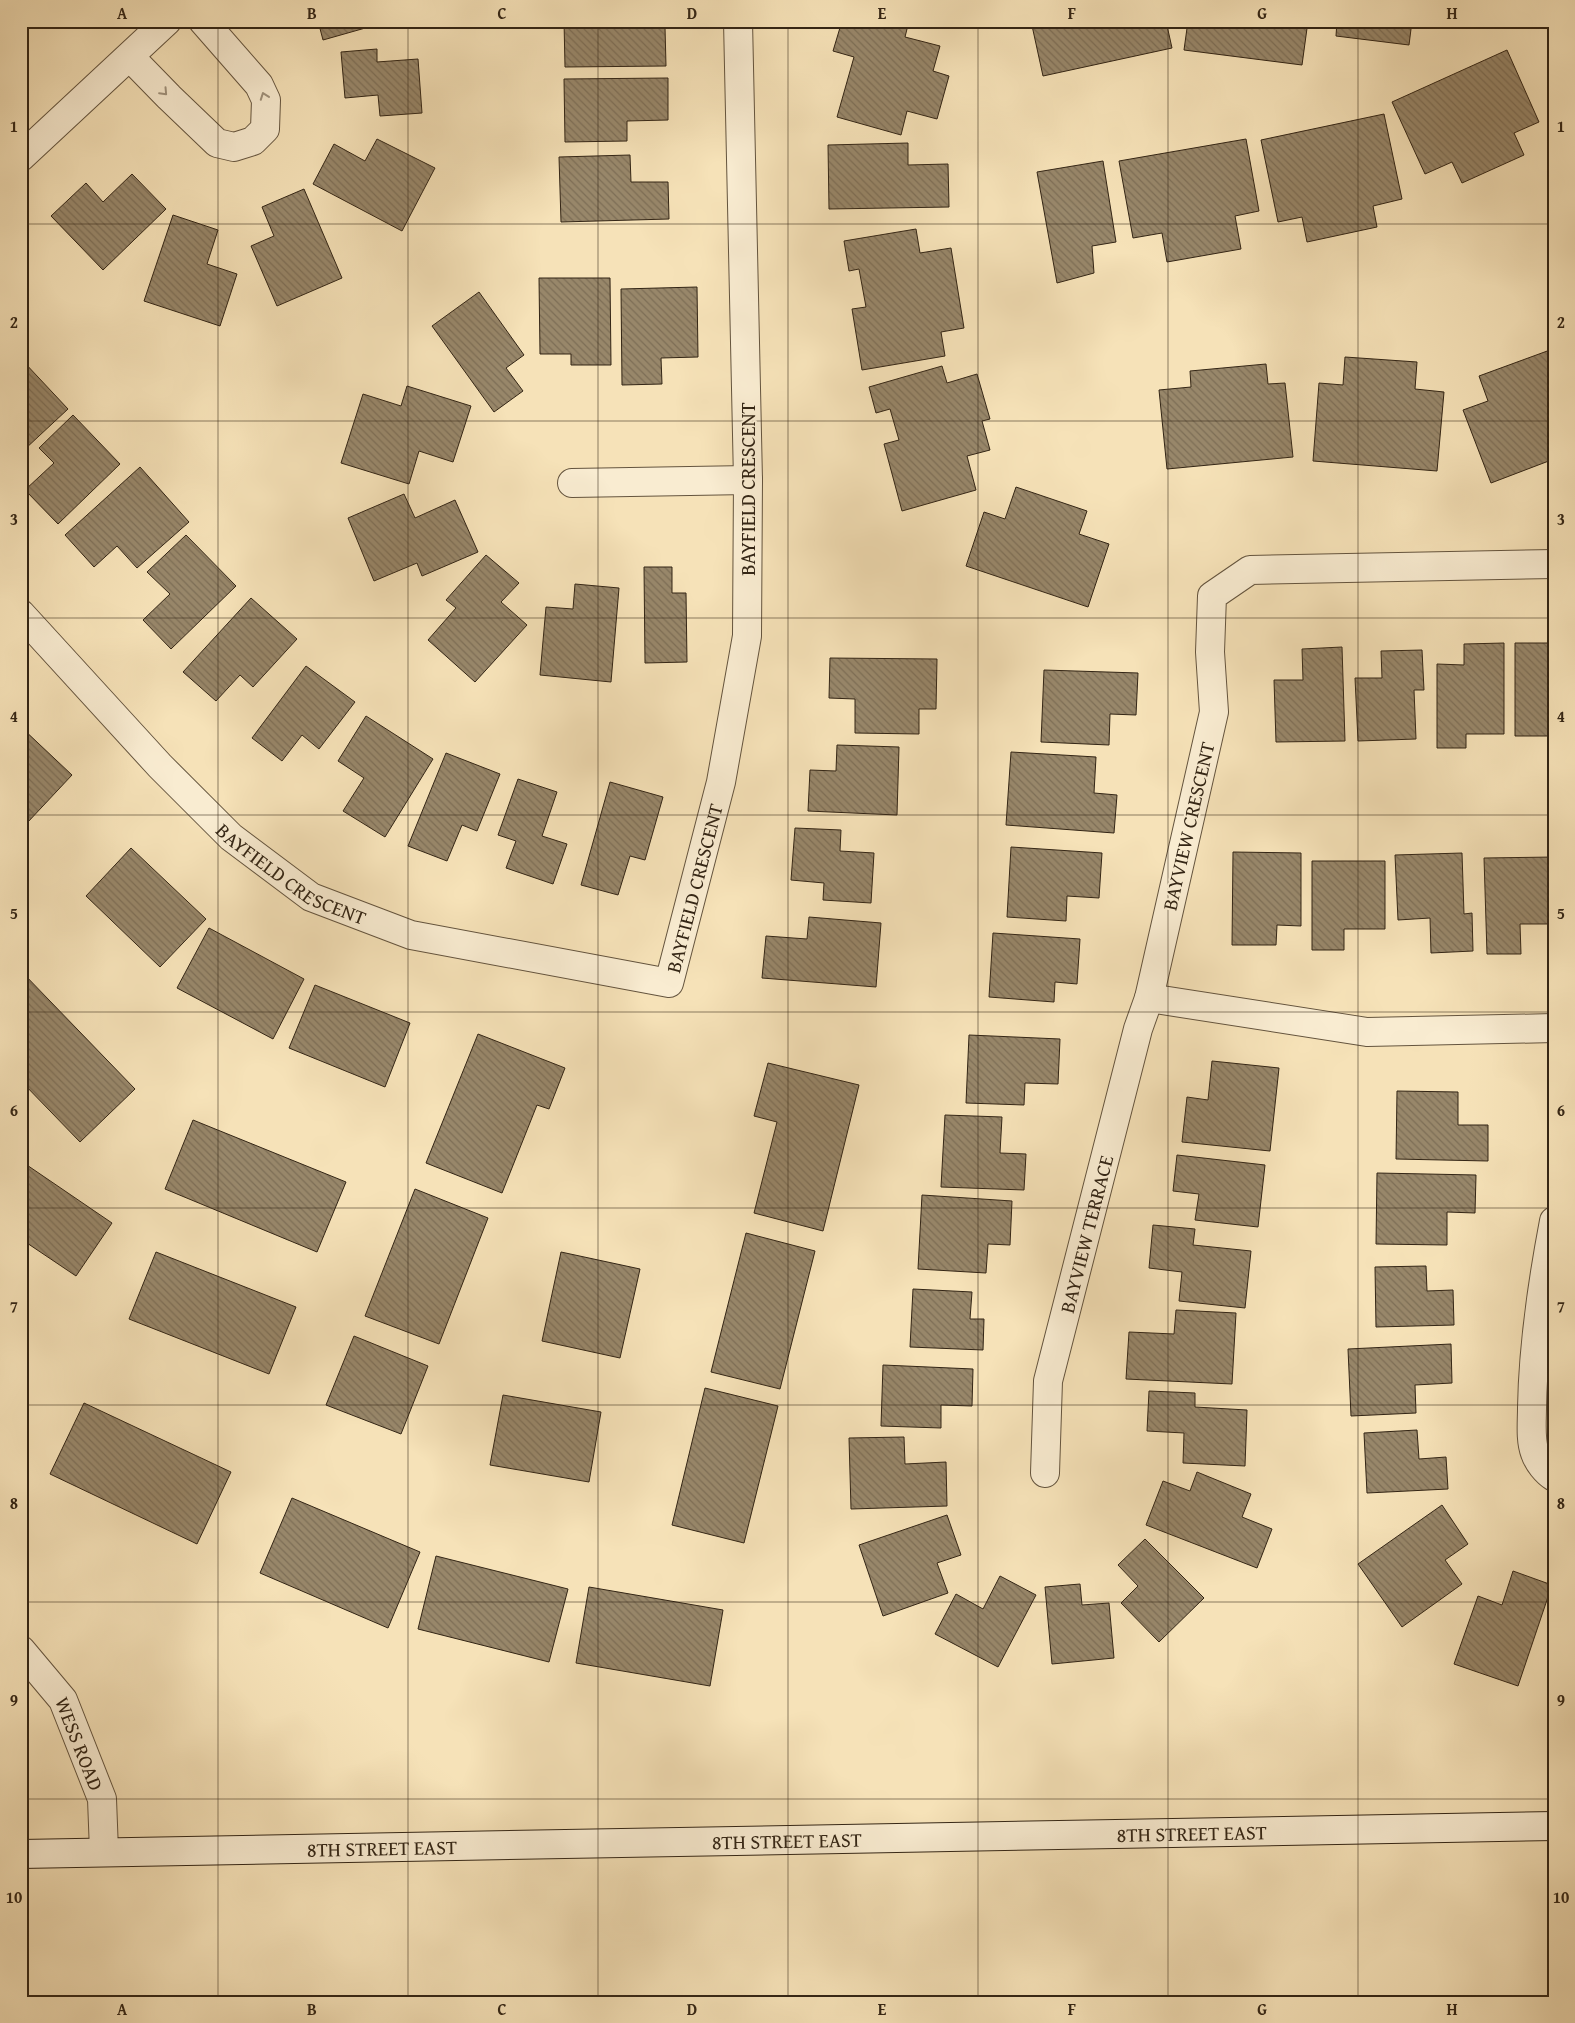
<svg xmlns="http://www.w3.org/2000/svg" width="1575" height="2023" font-family="'Gentium Book Plus',serif">
	<defs>
		<pattern id="building-back-hatch" width="6" height="6" patternUnits="userSpaceOnUse" patternTransform="scale(1.25)"><rect width="6" height="6" fill="#98876a"/><path d="M-1 5l2 2M0 0l6 6M5-1l2 2" fill="none" stroke="#7d6e56"/></pattern>
	</defs>
	<rect width="100%" height="100%" fill="#f6e2b8"/>
	<filter id="stains"><feTurbulence type="fractalNoise" baseFrequency=".004" numOctaves="4"/><feColorMatrix values="0 0 0 0 .2 0 0 0 0 .09 0 0 0 0 .02 0 0 0 .5 -.17"/></filter>
	<radialGradient id="worn" r=".72"><stop offset=".6" stop-color="#630" stop-opacity="0"/><stop offset="1" stop-color="#630" stop-opacity=".3"/></radialGradient>
	<path fill="url(#building-back-hatch)" stroke="#332515" d="M318,21H390L323,40Z
		M564,21H638V27H665L666,66L565,67Z
		M842,21H909L905,37L940,46L933,71L949,76L937,119L907,111L901,135L837,117L854,57L833,51Z
		M1031,21H1166L1172,48L1043,76Z
		M1188,21H1308L1302,65L1184,50Z
		M1337,21H1412L1409,45L1336,36Z
		M377,49V62L418,59L422,113L380,116L378,95L345,98L341,52Z
		M1507,50L1539,122L1514,133L1524,155L1462,183L1452,162L1425,174L1392,102Z
		M668,78V120L627,121V141L565,142L564,79Z
		M1384,114L1402,199L1373,206L1377,227L1307,242L1302,217L1278,222L1261,140Z
		M377,139L435,168L402,231L313,184L334,144L365,161Z
		M1246,139L1259,211L1235,216L1241,249L1167,262L1162,233L1133,238L1119,161Z
		M908,143V165L948,164L949,207L829,209L828,145Z
		M630,155L631,182H668L669,219L561,222L559,157Z
		M1103,161L1116,242L1092,246L1094,273L1057,283L1037,172Z
		M132,174L166,209L103,270L51,216L86,183L103,202Z
		M304,189L342,278L277,306L251,246L274,236L262,207Z
		M173,215L218,230L207,264L237,274L220,326L144,301Z
		M916,229L920,253L951,248L964,328L941,332L945,356L862,370L852,309L866,307L859,269L849,271L844,241Z
		M539,278H610L611,365H571V354H540Z
		M697,287L698,357L661,358L662,384L622,385L621,289Z
		M479,292L524,355L506,368L523,391L494,412L432,326Z
		M1550,350L1554,361V459L1491,483L1463,410L1488,401L1479,376Z
		M1345,357L1417,362L1415,389L1444,392L1437,471L1313,461L1319,383L1343,385Z
		M23,361L68,409L24,450L21,446Z
		M1266,364L1268,384L1285,383L1293,457L1167,469L1159,390L1191,387L1190,371Z
		M942,366L947,383L977,374L990,419L982,421L990,450L967,456L976,490L902,511L884,444L899,440L890,409L876,413L869,387Z
		M407,386L471,406L453,462L419,451L409,484L341,463L363,394L401,406Z
		M73,415L120,464L58,524L25,490L54,463L39,448Z
		M140,467L189,522L137,568L117,546L94,567L65,535Z
		M1016,487L1087,511L1079,534L1109,544L1088,607L966,566L984,512L1005,519Z
		M404,494L415,518L455,500L478,552L422,576L417,563L374,581L348,518Z
		M186,535L236,586L171,649L143,620L170,594L147,572Z
		M486,555L519,583L501,602L527,625L475,682L428,640L456,608L446,600Z
		M644,567H672V593H686L687,662L645,663Z
		M575,584L619,588L611,682L540,675L546,607L573,609Z
		M251,598L297,639L253,687L240,675L216,701L183,672Z
		M1504,643V734H1466V748H1437V664L1464,665V644Z
		M1515,643H1551L1554,736H1515Z
		M1342,647L1345,741L1276,742L1274,680H1303L1302,649Z
		M1422,650L1424,690H1414L1416,739L1358,741L1355,678H1382L1381,651Z
		M830,658L937,659L936,709H919V734L855,733V699L829,698Z
		M306,666L355,702L319,749L302,735L282,761L252,738Z
		M1044,670L1138,673L1136,715L1110,714L1109,745L1041,742Z
		M366,716L433,759L385,837L343,811L364,778L338,761Z
		M21,727L72,775L27,823L21,818Z
		M837,745L899,747L897,815L808,811L810,770L836,771Z
		M1011,752L1096,757L1094,793L1117,795L1114,833L1006,825Z
		M446,753L500,774L477,831L462,825L447,861L408,846Z
		M518,779L557,792L542,836L567,844L553,884L506,868L516,841L498,835Z
		M610,782L663,797L645,860L630,856L618,895L581,885Z
		M795,828L841,830L840,851L874,853L871,903L823,900L824,883L791,880Z
		M1011,847L1102,853L1099,898L1067,896L1066,921L1007,917Z
		M131,848L206,919L160,967L86,896Z
		M1233,852L1301,853V926L1277,925L1276,945H1232Z
		M1462,853L1464,914L1472,913L1473,951L1431,953L1430,918L1398,920L1395,855Z
		M1554,857V924H1520L1521,954H1487L1484,858Z
		M1312,861H1385V929H1344V950H1312Z
		M809,917L881,923L876,987L762,978L766,936L807,939Z
		M209,928L304,979L273,1039L177,988Z
		M993,933L1080,939L1077,984L1055,982L1054,1002L989,997Z
		M21,971L135,1089L80,1142L21,1081Z
		M315,985L410,1023L385,1087L289,1048Z
		M478,1034L565,1068L549,1109L537,1105L502,1193L426,1163Z
		M969,1035L1060,1039L1058,1084L1025,1083L1024,1105L966,1103Z
		M1212,1061L1279,1068L1270,1151L1182,1142L1187,1097L1208,1100Z
		M768,1063L859,1085L823,1231L754,1213L777,1122L754,1116Z
		M1397,1091L1458,1092V1125H1488V1161L1396,1159Z
		M945,1115L1002,1117L1000,1153L1026,1154L1024,1190L941,1187Z
		M193,1120L346,1182L317,1252L165,1189Z
		M1177,1155L1265,1165L1258,1227L1195,1220L1199,1194L1173,1191Z
		M21,1161L112,1223L76,1276L21,1239Z
		M1377,1173L1476,1175L1475,1213L1447,1212V1245L1376,1244Z
		M415,1189L488,1218L439,1344L365,1316Z
		M922,1195L1012,1201L1010,1245L988,1244L986,1273L918,1269Z
		M1153,1225L1195,1229L1193,1245L1251,1251L1245,1308L1179,1301L1182,1272L1149,1268Z
		M746,1233L815,1251L780,1389L711,1372Z
		M156,1252L296,1307L269,1374L129,1319Z
		M561,1252L640,1269L620,1358L542,1341Z
		M1426,1266L1427,1291L1453,1290L1454,1325L1376,1327L1375,1267Z
		M913,1289L972,1292L970,1319H984L983,1350L910,1347Z
		M1176,1310L1236,1313L1232,1384L1126,1379L1129,1332L1174,1334Z
		M354,1336L428,1366L401,1434L326,1405Z
		M1451,1344L1452,1383L1415,1385L1416,1413L1351,1416L1348,1349Z
		M883,1365L973,1369L972,1406L941,1405V1428L881,1426Z
		M705,1388L778,1406L744,1543L672,1525Z
		M1149,1391L1195,1393V1407L1247,1410L1245,1466L1183,1463L1184,1433L1147,1431Z
		M503,1395L601,1412L589,1482L490,1465Z
		M84,1403L231,1472L197,1544L50,1474Z
		M1417,1430L1419,1459L1446,1457L1448,1489L1367,1493L1364,1433Z
		M904,1437L905,1464L946,1462L947,1506L851,1509L849,1438Z
		M1197,1472L1251,1494L1242,1517L1272,1529L1257,1568L1146,1525L1163,1481L1190,1491Z
		M292,1498L420,1552L388,1628L260,1573Z
		M1442,1505L1468,1544L1445,1560L1462,1584L1402,1627L1358,1564Z
		M947,1515L961,1555L937,1563L948,1593L883,1616L859,1545Z
		M1145,1539L1204,1598L1159,1642L1121,1603L1138,1586L1118,1565Z
		M436,1556L568,1589L549,1662L418,1629Z
		M1513,1571L1552,1585L1518,1686L1454,1664L1478,1596L1502,1605Z
		M1000,1576L1036,1595L998,1667L935,1634L956,1594L983,1609Z
		M1080,1584L1082,1605L1109,1603L1114,1658L1052,1664L1045,1587Z
		M589,1587L723,1610L710,1686L576,1663Z"/>
	<g fill="none" stroke-linecap="round" stroke-linejoin="round">
		<defs>
			<g id="minor">
				<path d="M130,57L169,97L217,143L234,147L253,141L265,129L266,100L259,85L203,21"/>
				<path d="M21,157L167,21"/>
				<path d="M572,483L748,480"/>
				<path d="M1554,564L1250,570L1212,596L1210,652L1214,712L1149,998L1367,1032L1554,1028"/>
				<path id="s1" d="M21,614L160,766L231,837L311,897L411,935L669,983L721,782L747,636L748,480L738,21"/>
				<path d="M1554,1221C1542,1284 1533,1344 1532,1408C1532,1422 1530,1440 1535,1453C1538,1462 1546,1472 1554,1477"/>
				<path id="s2" d="M1045,1473L1048,1381L1138,1029L1149,998"/>
			</g>
			<g id="tertiary">
				<path id="s3" d="M21,1650L63,1700L102,1799L104,1851"/>
			</g>
			<g id="secondary">
				<path id="s4" d="M21,1854L1554,1826"/>
			</g>
		</defs>
		<use href="#minor" stroke="#64543e" stroke-width="30"/>
		<use href="#tertiary" stroke="#64543e" stroke-width="30"/>
		<use href="#secondary" stroke="#332515" stroke-width="30"/>
		<use href="#minor" stroke="#f9ecd1" stroke-width="28"/>
		<use href="#tertiary" stroke="#f9ecd1" stroke-width="28"/>
		<use href="#secondary" stroke="#f9ecd1" stroke-width="28"/>
	</g>
	<defs><path id="oneway-chevron" d="M-2-3.5L2.5 0L-2 3.5" fill="none" stroke-width="1.6" stroke-linecap="round" stroke-linejoin="round" transform="scale(1.25)"/></defs>
	<g stroke="#a0927c">
		<use href="#oneway-chevron" transform="translate(164 92) rotate(47)"/>
		<use href="#oneway-chevron" transform="translate(264 96) rotate(-110)"/>
	</g>
	<path fill="none" stroke="#332515" stroke-width="1" stroke-opacity="0.55" d="M218,21V2002M408,21V2002M598,21V2002M788,21V2002M978,21V2002M1168,21V2002M1358,21V2002M21,224H1554M21,421H1554M21,618H1554M21,815H1554M21,1012H1554M21,1208H1554M21,1405H1554M21,1602H1554M21,1799H1554"/>
	<g text-anchor="middle" dominant-baseline="central" stroke-width="4" stroke-linejoin="round" paint-order="stroke">
		<g font-size="20" fill="#332515" stroke="#f9ecd1">
			<text transform="translate(747 489) rotate(-90)">BAYFIELD CRESCENT</text>
			<text transform="translate(1188 826) rotate(-77)">BAYVIEW CRESCENT</text>
			<text stroke="none"><textPath href="#s1" startOffset="378">BAYFIELD CRESCENT</textPath></text>
			<text stroke="none"><textPath href="#s1" startOffset="874">BAYFIELD CRESCENT</textPath></text>
			<text stroke="none"><textPath href="#s2" startOffset="244">BAYVIEW TERRACE</textPath></text>
			<text stroke="none"><textPath href="#s3" startOffset="112">WESS ROAD</textPath></text>
			<text stroke="none"><textPath href="#s4" startOffset="1171">8TH STREET EAST</textPath></text>
			<text stroke="none"><textPath href="#s4" startOffset="766">8TH STREET EAST</textPath></text>
			<text stroke="none"><textPath href="#s4" startOffset="361">8TH STREET EAST</textPath></text>
		</g>
	</g>
	<rect width="1575" height="2023" fill="none" stroke="#f6e2b8" stroke-width="55"/>
	<rect x="28" y="28" width="1520" height="1968" fill="none" stroke="#332515" stroke-width="2"/>
	<g font-size="16" text-anchor="middle" font-weight="bold" fill="#332515">
		<text x="122" y="19">A</text>
		<text x="312" y="19">B</text>
		<text x="502" y="19">C</text>
		<text x="692" y="19">D</text>
		<text x="882" y="19">E</text>
		<text x="1072" y="19">F</text>
		<text x="1262" y="19">G</text>
		<text x="1452" y="19">H</text>
		<text x="14" y="132">1</text>
		<text x="1561" y="132">1</text>
		<text x="14" y="328">2</text>
		<text x="1561" y="328">2</text>
		<text x="14" y="525">3</text>
		<text x="1561" y="525">3</text>
		<text x="14" y="722">4</text>
		<text x="1561" y="722">4</text>
		<text x="14" y="919">5</text>
		<text x="1561" y="919">5</text>
		<text x="14" y="1116">6</text>
		<text x="1561" y="1116">6</text>
		<text x="14" y="1312">7</text>
		<text x="1561" y="1312">7</text>
		<text x="14" y="1509">8</text>
		<text x="1561" y="1509">8</text>
		<text x="14" y="1706">9</text>
		<text x="1561" y="1706">9</text>
		<text x="14" y="1903">10</text>
		<text x="1561" y="1903">10</text>
		<text x="122" y="2015">A</text>
		<text x="312" y="2015">B</text>
		<text x="502" y="2015">C</text>
		<text x="692" y="2015">D</text>
		<text x="882" y="2015">E</text>
		<text x="1072" y="2015">F</text>
		<text x="1262" y="2015">G</text>
		<text x="1452" y="2015">H</text>
	</g>
	<rect width="100%" height="100%" filter="url(#stains)"/>
	<rect width="100%" height="100%" fill="url(#worn)"/>
</svg>
